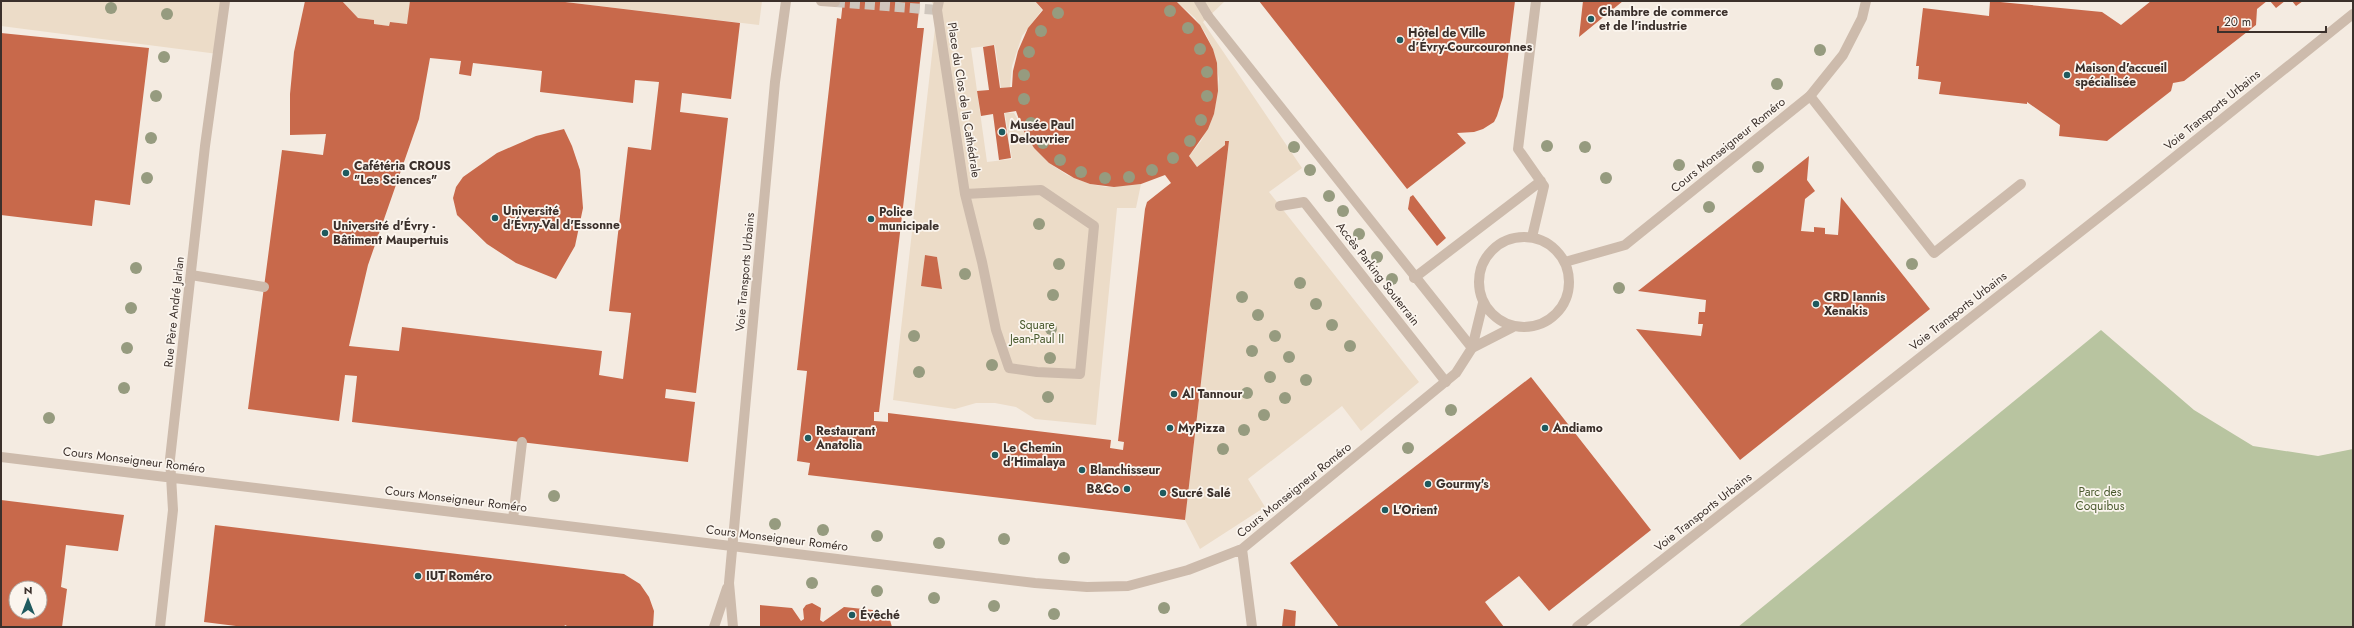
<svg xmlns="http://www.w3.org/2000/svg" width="2354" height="628" font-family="Jost,sans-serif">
	<rect width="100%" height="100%" fill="#f4ebe1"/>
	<path fill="#b8c4a0" d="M2101,330L2194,410L2253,446L2318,456L2353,449V627H1738Z"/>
	<path fill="#ecdcc8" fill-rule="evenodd" d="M1,1H225L218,54L1,26Z
		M342,1H502L498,35L390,22L389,26L374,24V20L358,18Z
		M557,1H762L759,25Z
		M931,1H1035L1042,10L1022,36L1012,66L1010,87L1001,88L995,45L971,48L987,162L1012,159L1005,113H1014L1034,148L1049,163L1067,175L1090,184L1106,187L1141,184L1136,208H1117L1096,425L1035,419L1016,407L995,403H976L955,409L893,400L937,10ZM925,255L937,257L942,289L921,286Z
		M1176,1H1225L1203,22L1302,168L1269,192L1419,382L1361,431L1342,406L1248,479L1265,507L1200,549L1185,520L1229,142L1225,141V145L1197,167L1189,156L1201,141L1214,114L1219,79L1213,49L1206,34L1195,18Z"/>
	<path fill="#c8694b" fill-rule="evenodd" d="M305,1H342L358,18L374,20V24L389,26L390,22L407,24L410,1H557L740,23L731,99L682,93L680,112L728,118L696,393L666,389L665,398L695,402L688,462L352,422L357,376L345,375L339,421L248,409L282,150L323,155L326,134L290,135V94L294,52ZM430,58L461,61L459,74L471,76L473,63L542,71L540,92L633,103L635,80L659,82L651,150L628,147L609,311L631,313L623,379L599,375L602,351L402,327L399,351L349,346L368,265L419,119Z
		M843,1H920L917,28H924L879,412H874V421L888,422V413L1111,440L1110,448L1123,450L1124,442L1118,441L1145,209L1147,202L1171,183L1165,175L1141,184L1114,187L1090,184L1074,178L1049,163L1034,148L1022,128L1016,111L1004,113L1011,158L999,160L993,114L981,116L977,91L989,90L983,47L994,45L1000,88L1012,87L1013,71L1018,51L1028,28L1043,10L1035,1H1176L1200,25L1213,49L1217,63L1218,91L1214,114L1208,129L1189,156L1197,167L1225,145V141H1229L1185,520L808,475L810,463L797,461L807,371L797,370L837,18L841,19Z
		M1259,1H1515L1503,97L1497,116L1494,122L1483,129L1474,132L1457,133L1466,143L1407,189Z
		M1583,1H1623L1579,37Z
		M1990,1L2102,12L2121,25L2151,1H2267L2257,9L2256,25L2184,81L2173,83L2171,91L2107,141L2059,136L2060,125L2027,102V104L1939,94L1941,82L1918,79L1919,66H1916L1923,8L1989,16Z
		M2270,1H2285L2276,8Z
		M2292,1H2303L2296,6Z
		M1,33L149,48L130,205L95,200L92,226L1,215Z
		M564,129L572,146L580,170L583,208L575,246L556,279L516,263L487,244L457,215L453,198L456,187L463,177L497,153L536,136Z
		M1809,156L1807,180L1815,191L1805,199L1801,231L1814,232V227L1825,228V234L1838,235L1841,197L1930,309L1740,460L1636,329L1701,336L1703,324H1698L1699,312H1705L1706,300L1638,291Z
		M1413,195L1446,238L1437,246L1408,209L1410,197Z
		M925,255L937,257L942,289L921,286Z
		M1531,377L1651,530L1549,611L1519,576L1485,602L1504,627H1339L1290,563Z
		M1,500L124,515L118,551L66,545L61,587L67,589L62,627H1ZM16,588H40V612H16Z
		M215,525L624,574L640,584L649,597L654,611L653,627H569L565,625L564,627H244L204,622Z
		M812,603L821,608L820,620L823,622L844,607L873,610L872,616L890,620L892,627H760V605L792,608L801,621L804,619L803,609L806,605Z
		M1284,609L1296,611L1295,627H1282Z"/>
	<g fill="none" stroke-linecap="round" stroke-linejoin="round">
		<path stroke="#cfc6bd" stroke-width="10" stroke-dasharray="10 5" stroke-linecap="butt" d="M835,2L937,10"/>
		<path stroke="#cdbbac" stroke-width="10" d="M1208,16L1472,348
			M1810,96L1934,253L2021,184
			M1280,206L1304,202L1446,382
			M191,275L264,287
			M513,519L522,442
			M714,627L727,588
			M733,627L729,583L775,82L786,1
			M1577,627L2145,181L2353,14"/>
		<path stroke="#cdbbac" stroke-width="10" d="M821,1L835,2
			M939,1L937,10L965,194L982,262L996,330L1009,368L1037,372L1080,374L1094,226L1041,190L965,194
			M1199,1L1208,16
			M1479 282a45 45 0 1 1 90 0a45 45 0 1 1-90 0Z
			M1532,237L1544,186L1518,149L1536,1
			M1565,262L1625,245L1810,96L1843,55L1862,18L1866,1
			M1414,278L1541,181
			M1472,348L1513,327
			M1,457L1035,583L1087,587L1128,586L1188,570L1242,549L1456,373L1472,348L1483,303
			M1242,549L1252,627
			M160,627L173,510L170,459L205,146L225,1"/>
	</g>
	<g fill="#969b7f">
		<circle cx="111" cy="8" r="6"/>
		<circle cx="1170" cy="11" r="6"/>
		<circle cx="1058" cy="13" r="6"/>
		<circle cx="167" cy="14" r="6"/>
		<circle cx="1188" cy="28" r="6"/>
		<circle cx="1041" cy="31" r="6"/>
		<circle cx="1200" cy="49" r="6"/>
		<circle cx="1820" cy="50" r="6"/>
		<circle cx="1029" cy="52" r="6"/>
		<circle cx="164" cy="57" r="6"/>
		<circle cx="1207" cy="72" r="6"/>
		<circle cx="1024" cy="75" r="6"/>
		<circle cx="1777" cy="84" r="6"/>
		<circle cx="156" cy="96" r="6"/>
		<circle cx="1207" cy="96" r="6"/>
		<circle cx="1024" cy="99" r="6"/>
		<circle cx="1201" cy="120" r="6"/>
		<circle cx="1031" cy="123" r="6"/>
		<circle cx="151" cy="138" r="6"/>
		<circle cx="1190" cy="141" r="6"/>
		<circle cx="1043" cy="143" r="6"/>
		<circle cx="1547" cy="146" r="6"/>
		<circle cx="1294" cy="147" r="6"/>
		<circle cx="1585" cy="147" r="6"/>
		<circle cx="1173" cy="158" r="6"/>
		<circle cx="1060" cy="160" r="6"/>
		<circle cx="1679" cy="165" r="6"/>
		<circle cx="1758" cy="167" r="6"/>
		<circle cx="1152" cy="170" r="6"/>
		<circle cx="1310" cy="170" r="6"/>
		<circle cx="1081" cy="172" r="6"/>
		<circle cx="1129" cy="177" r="6"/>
		<circle cx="147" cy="178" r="6"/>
		<circle cx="1105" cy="178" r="6"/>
		<circle cx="1606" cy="178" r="6"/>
		<circle cx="1329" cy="196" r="6"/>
		<circle cx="1709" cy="207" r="6"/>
		<circle cx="1343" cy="211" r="6"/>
		<circle cx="1039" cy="224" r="6"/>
		<circle cx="1359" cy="234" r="6"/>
		<circle cx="1377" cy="257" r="6"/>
		<circle cx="1059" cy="264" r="6"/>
		<circle cx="1912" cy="264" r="6"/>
		<circle cx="136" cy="268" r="6"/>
		<circle cx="965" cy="274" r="6"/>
		<circle cx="1392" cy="279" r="6"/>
		<circle cx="1300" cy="283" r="6"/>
		<circle cx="1619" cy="288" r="6"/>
		<circle cx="1053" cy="295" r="6"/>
		<circle cx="1242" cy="297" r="6"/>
		<circle cx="1316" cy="304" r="6"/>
		<circle cx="131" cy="308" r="6"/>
		<circle cx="1258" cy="315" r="6"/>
		<circle cx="1332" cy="325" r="6"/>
		<circle cx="1051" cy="329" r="6"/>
		<circle cx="914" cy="336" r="6"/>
		<circle cx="1275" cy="336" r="6"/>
		<circle cx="1350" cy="346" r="6"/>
		<circle cx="127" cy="348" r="6"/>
		<circle cx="1252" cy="351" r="6"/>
		<circle cx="1289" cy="357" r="6"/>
		<circle cx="1050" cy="358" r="6"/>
		<circle cx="992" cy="365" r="6"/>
		<circle cx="919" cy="372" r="6"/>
		<circle cx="1270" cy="377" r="6"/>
		<circle cx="1306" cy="380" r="6"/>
		<circle cx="124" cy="388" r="6"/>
		<circle cx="1247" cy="393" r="6"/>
		<circle cx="1048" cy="397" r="6"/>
		<circle cx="1285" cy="398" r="6"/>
		<circle cx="1451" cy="410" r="6"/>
		<circle cx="1264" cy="415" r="6"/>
		<circle cx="49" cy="418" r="6"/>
		<circle cx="1244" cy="430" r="6"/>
		<circle cx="1408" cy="448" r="6"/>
		<circle cx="1223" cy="449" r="6"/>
		<circle cx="554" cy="496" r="6"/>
		<circle cx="775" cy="524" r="6"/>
		<circle cx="823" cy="530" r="6"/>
		<circle cx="877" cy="536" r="6"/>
		<circle cx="1004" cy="539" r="6"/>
		<circle cx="939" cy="543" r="6"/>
		<circle cx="1064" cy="558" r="6"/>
		<circle cx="812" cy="583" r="6"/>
		<circle cx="877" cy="591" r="6"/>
		<circle cx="934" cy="598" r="6"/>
		<circle cx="994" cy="606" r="6"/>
		<circle cx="1164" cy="608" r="6"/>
		<circle cx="1054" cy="614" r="6"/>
	</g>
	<g fill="#1f5a5e" stroke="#fbf5ee" stroke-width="1.5">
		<circle cx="1591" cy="19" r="4"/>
		<circle cx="1400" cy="40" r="4"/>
		<circle cx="2067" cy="75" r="4"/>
		<circle cx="1002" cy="132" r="4"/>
		<circle cx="346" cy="173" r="4"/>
		<circle cx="495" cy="218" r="4"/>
		<circle cx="871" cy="219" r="4"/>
		<circle cx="325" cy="233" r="4"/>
		<circle cx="1816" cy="304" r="4"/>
		<circle cx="1174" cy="394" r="4"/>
		<circle cx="1170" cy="428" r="4"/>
		<circle cx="1545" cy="428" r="4"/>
		<circle cx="808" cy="438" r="4"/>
		<circle cx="995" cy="455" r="4"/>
		<circle cx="1082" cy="470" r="4"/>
		<circle cx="1428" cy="484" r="4"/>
		<circle cx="1127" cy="489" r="4"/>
		<circle cx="1163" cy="493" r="4"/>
		<circle cx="1385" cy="510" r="4"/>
		<circle cx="418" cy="576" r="4"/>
		<circle cx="852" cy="615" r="4"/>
	</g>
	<g text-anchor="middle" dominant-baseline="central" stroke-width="3.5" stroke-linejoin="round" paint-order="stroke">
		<g font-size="12" font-weight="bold" fill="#3b302b" stroke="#fbf5ee" text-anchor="start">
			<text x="1599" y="12">Chambre de commerce<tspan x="1599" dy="14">et de l'industrie</tspan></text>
			<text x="1408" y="33">Hôtel de Ville<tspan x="1408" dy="14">d’Évry-Courcouronnes</tspan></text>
			<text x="2075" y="68">Maison d'accueil<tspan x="2075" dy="14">spécialisée</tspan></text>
			<text x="1010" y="125">Musée Paul<tspan x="1010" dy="14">Delouvrier</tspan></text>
			<text x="354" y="166">Cafétéria CROUS<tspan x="354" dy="14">"Les Sciences"</tspan></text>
			<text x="503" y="211">Université<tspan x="503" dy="14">d'Évry-Val d'Essonne</tspan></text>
			<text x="879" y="212">Police<tspan x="879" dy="14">municipale</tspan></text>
			<text x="333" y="226">Université d'Évry -<tspan x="333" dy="14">Bâtiment Maupertuis</tspan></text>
			<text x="1824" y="297">CRD Iannis<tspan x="1824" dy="14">Xenakis</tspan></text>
			<text x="1182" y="394">Al Tannour</text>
			<text x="1178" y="428">MyPizza</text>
			<text x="1553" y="428">Andiamo</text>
			<text x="816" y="431">Restaurant<tspan x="816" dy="14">Anatolia</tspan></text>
			<text x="1003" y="448">Le Chemin<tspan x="1003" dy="14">d'Himalaya</tspan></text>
			<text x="1090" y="470">Blanchisseur</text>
			<text x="1436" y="484">Gourmy's</text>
			<text x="1119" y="489" text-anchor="end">B&amp;Co</text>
			<text x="1171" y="493">Sucré Salé</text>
			<text x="1393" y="510">L'Orient</text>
			<text x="426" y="576">IUT Roméro</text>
			<text x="860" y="615">Évêché</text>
		</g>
		<g font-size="12" fill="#3b302b" stroke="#fbf5ee">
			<text transform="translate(964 100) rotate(81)">Place du Clos de la Cathédrale</text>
			<text transform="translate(2212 110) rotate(-39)">Voie Transports Urbains</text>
			<text transform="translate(1728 145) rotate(-39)">Cours Monseigneur Roméro</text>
			<text transform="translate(745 272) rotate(-85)">Voie Transports Urbains</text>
			<text transform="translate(1378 274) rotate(52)">Accès Parking Souterrain</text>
			<text transform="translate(1958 311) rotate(-38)">Voie Transports Urbains</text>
			<text transform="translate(174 312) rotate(-84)">Rue Père André Jarlan</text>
			<text transform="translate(134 460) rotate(7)">Cours Monseigneur Roméro</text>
			<text transform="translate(1294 490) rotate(-39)">Cours Monseigneur Roméro</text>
			<text transform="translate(456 499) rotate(7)">Cours Monseigneur Roméro</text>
			<text transform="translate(1703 512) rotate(-38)">Voie Transports Urbains</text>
			<text transform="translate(777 538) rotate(7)">Cours Monseigneur Roméro</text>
		</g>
		<g font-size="12" fill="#4a5a2e" stroke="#fbf5ee">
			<text x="1037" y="325">Square<tspan x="1037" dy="14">Jean-Paul II</tspan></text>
			<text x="2100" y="492">Parc des<tspan x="2100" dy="14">Coquibus</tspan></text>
		</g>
	</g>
	<rect width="2354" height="628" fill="none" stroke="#3b302b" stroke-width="4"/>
	<g transform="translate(28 600)"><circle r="19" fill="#fbf5ee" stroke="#aea6a0"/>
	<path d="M0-3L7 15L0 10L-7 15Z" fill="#1f5a5e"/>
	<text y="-6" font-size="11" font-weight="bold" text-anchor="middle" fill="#3b302b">N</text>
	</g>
	<path d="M2218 26v6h108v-6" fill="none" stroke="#3b302b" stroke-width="2"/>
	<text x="2224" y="26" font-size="12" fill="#3b302b" stroke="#fbf5ee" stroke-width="3" paint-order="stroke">20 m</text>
</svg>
